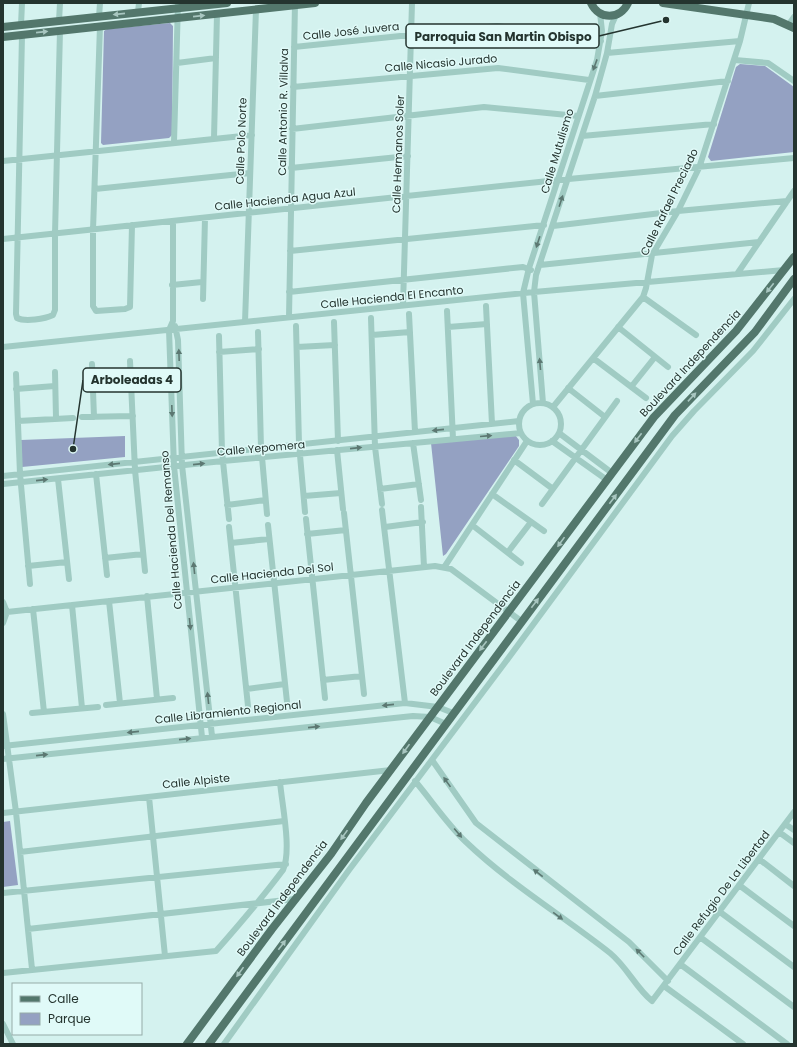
<svg xmlns="http://www.w3.org/2000/svg" width="797" height="1047" font-family="Poppins,sans-serif">
	<rect width="100%" height="100%" fill="#d4f2ef"/>
	<path fill="#94a1c2" d="M170,23L173,26L172,135L169,138L103,145L101,143L104,31L107,29Z
		M740,64L765,66L794,87V152L711,161L708,157L736,67Z
		M515,435L519,440V446L446,554L443,556L431,443Z
		M125,436V457L22,467L21,440Z
		M10,821L18,885L3,887V822Z"/>
	<g fill="none" stroke-linecap="round" stroke-linejoin="round">
		<path stroke="#a0cbc3" stroke-width="6" d="M138,12L139,3
			M99,17L100,3
			M59,21L60,3
			M789,24L794,17
			M21,25L22,3
			M100,26L93,230V306L96,311L125,309L130,307L132,225
			M22,35L16,314L17,318C25,322 45,319 53,315L55,310V234L60,30
			M294,47L497,26L601,41
			M607,53L740,41
			M735,60L768,63L794,81
			M177,63L216,58
			M293,87L498,68L589,80
			M595,96L728,81
			M292,129L484,107L578,116
			M582,136L714,124
			M214,138L217,14
			M174,142L178,3
			M3,161L252,135
			M291,168L408,156
			M95,189L250,173
			M173,221V321L169,330L174,466L202,737
			M553,226L678,211L787,201
			M3,239L558,180L794,158
			M290,251L544,225
			M540,265L759,242
			M737,274L794,191
			M172,285L202,282
			M289,292L523,267L531,270
			M643,297L696,335
			M203,299L205,218
			M403,305L412,3
			M486,306L492,424
			M447,311L453,439
			M409,314L415,432
			M289,317L295,3
			M371,318L375,447L382,504
			M245,322L256,9
			M334,322L338,441
			M175,326L178,340L182,465L212,736
			M296,326L299,444L305,512
			M448,327L487,324
			M618,327L668,367
			M258,332L261,448
			M372,335L410,332
			M219,336L222,452L229,519
			M3,347L534,292L784,270
			M297,347L335,345
			M219,352L259,349
			M593,358L646,398
			M130,361L135,470L145,571
			M92,364L94,417
			M55,372L56,418
			M16,374L20,474L30,584
			M92,381L131,378
			M631,387L655,357
			M568,388L605,417
			M16,389L55,386
			M543,403L534,292L536,275L595,96L607,53L612,24L616,15
			M519 424a21 21 0 1 1 42 0a21 21 0 1 1-42 0Z
			M533,404L523,293L529,268L597,60L602,31L600,13
			M553,407L643,297L646,288L652,255L678,211L699,168L740,41L749,3
			M82,417L133,416
			M18,421L73,418
			M559,433L612,473
			M552,441L607,480
			M413,443L421,500
			M337,450L343,509
			M262,457L267,514
			M514,460L553,489
			M96,474L107,575
			M3,476L519,421
			M58,479L69,579
			M3,484L223,461L521,433
			M380,489L419,484
			M492,494L544,531
			M304,496L341,493
			M542,504L617,401
			M227,505L265,500
			M421,507L424,567
			M382,510L405,703
			M344,513L364,694
			M306,519L325,698
			M268,525L287,702
			M472,525L521,563
			M229,527L248,706
			M385,527L423,522
			M307,534L346,530
			M231,543L269,539
			M508,552L531,522
			M105,558L143,554
			M28,566L67,562
			M445,566L527,441
			M147,596L157,699
			M109,601L120,703
			M3,602L7,612L3,623
			M72,605L82,708
			M33,609L44,712
			M7,612L435,566L451,569L521,621
			M323,680L362,676
			M247,689L285,684
			M106,705L173,698
			M32,713L98,707
			M3,714L16,812L32,969
			M3,746L405,703L438,707L453,713
			M3,759L413,716L430,717L446,724
			M432,760L476,823L629,942L668,981
			M415,781C432,801 447,824 466,842C510,884 563,916 610,953C627,967 636,988 652,1001L794,812
			M149,797L165,956
			M3,813L391,770
			M785,824L794,830
			M779,832L794,843
			M20,852L284,821
			M759,859L794,886
			M739,885L794,926
			M3,893L286,864
			M720,912L794,967
			M28,929L295,899
			M700,937L794,1007
			M680,964L787,1044
			M3,973L216,951C239,925 262,898 283,870C292,850 282,805 280,782
			M664,986L743,1044
			M3,1024L13,1044
			M224,1044L349,870L504,664L672,436L694,411L753,351L794,299"/>
		<path stroke="#53776c" stroke-width="8" d="M591,3C599,20 620,20 628,3
			M663,3L774,19L794,28
			M3,27L227,3
			M3,37L315,3
			M187,1044L272,929L331,854L366,803L654,417L736,331L794,257
			M209,1044L675,415L755,332L794,279"/>
	</g>
	<defs><path id="oneway-solid" d="M-6-.8H1V-3.2L6.5 0L1 3.2V.8H-6Z"/></defs>
	<g fill="#a8c6c0">
		<use href="#oneway-solid" transform="translate(119 14) rotate(174)"/>
		<use href="#oneway-solid" transform="translate(199 16) rotate(-6)"/>
		<use href="#oneway-solid" transform="translate(42 32) rotate(-6)"/>
		<use href="#oneway-solid" transform="translate(770 288) rotate(128)"/>
		<use href="#oneway-solid" transform="translate(692 397) rotate(-47)"/>
		<use href="#oneway-solid" transform="translate(638 438) rotate(127)"/>
		<use href="#oneway-solid" transform="translate(613 499) rotate(-53)"/>
		<use href="#oneway-solid" transform="translate(561 542) rotate(126)"/>
		<use href="#oneway-solid" transform="translate(535 603) rotate(-53)"/>
		<use href="#oneway-solid" transform="translate(483 646) rotate(127)"/>
		<use href="#oneway-solid" transform="translate(406 749) rotate(126)"/>
		<use href="#oneway-solid" transform="translate(344 835) rotate(125)"/>
		<use href="#oneway-solid" transform="translate(282 945) rotate(-53)"/>
		<use href="#oneway-solid" transform="translate(240 972) rotate(126)"/>
	</g>
	<g fill="#5c7872">
		<use href="#oneway-solid" transform="translate(595 65) rotate(110)"/>
		<use href="#oneway-solid" transform="translate(561 201) rotate(-72)"/>
		<use href="#oneway-solid" transform="translate(538 242) rotate(108)"/>
		<use href="#oneway-solid" transform="translate(179 355) rotate(-92)"/>
		<use href="#oneway-solid" transform="translate(540 364) rotate(-95)"/>
		<use href="#oneway-solid" transform="translate(172 411) rotate(88)"/>
		<use href="#oneway-solid" transform="translate(438 430) rotate(174)"/>
		<use href="#oneway-solid" transform="translate(486 436) rotate(-5)"/>
		<use href="#oneway-solid" transform="translate(356 448) rotate(-6)"/>
		<use href="#oneway-solid" transform="translate(114 464) rotate(174)"/>
		<use href="#oneway-solid" transform="translate(199 464) rotate(-6)"/>
		<use href="#oneway-solid" transform="translate(42 480) rotate(-6)"/>
		<use href="#oneway-solid" transform="translate(194 568) rotate(-96)"/>
		<use href="#oneway-solid" transform="translate(190 624) rotate(84)"/>
		<use href="#oneway-solid" transform="translate(208 698) rotate(-96)"/>
		<use href="#oneway-solid" transform="translate(388 705) rotate(174)"/>
		<use href="#oneway-solid" transform="translate(314 727) rotate(-6)"/>
		<use href="#oneway-solid" transform="translate(133 732) rotate(174)"/>
		<use href="#oneway-solid" transform="translate(185 739) rotate(-6)"/>
		<use href="#oneway-solid" transform="translate(42 755) rotate(-6)"/>
		<use href="#oneway-solid" transform="translate(447 782) rotate(-125)"/>
		<use href="#oneway-solid" transform="translate(458 833) rotate(50)"/>
		<use href="#oneway-solid" transform="translate(538 873) rotate(-142)"/>
		<use href="#oneway-solid" transform="translate(558 916) rotate(36)"/>
		<use href="#oneway-solid" transform="translate(640 953) rotate(-135)"/>
	</g>
	<g text-anchor="middle" dominant-baseline="central" stroke-width="3" stroke-linejoin="round" paint-order="stroke">
		<g font-size="11" fill="#24342f" stroke="#e0faf8">
			<text transform="translate(351 31) rotate(-6)">Calle José Juvera</text>
			<text transform="translate(441 63) rotate(-5)">Calle Nicasio Jurado</text>
			<text transform="translate(283 112) rotate(-89)">Calle Antonio R. Villalva</text>
			<text transform="translate(241 141) rotate(-88)">Calle Polo Norte</text>
			<text transform="translate(557 151) rotate(-73)">Calle Mutulismo</text>
			<text transform="translate(398 154) rotate(-88)">Calle Hermanos Soler</text>
			<text transform="translate(285 199) rotate(-6)">Calle Hacienda Agua Azul</text>
			<text transform="translate(669 202) rotate(-64)">Calle Rafael Preciado</text>
			<text transform="translate(392 297) rotate(-6)">Calle Hacienda El Encanto</text>
			<text transform="translate(690 363) rotate(-47)">Boulevard Independencia</text>
			<text transform="translate(261 448) rotate(-5)">Calle Yepomera</text>
			<text transform="translate(171 530) rotate(-95)">Calle Hacienda Del Remanso</text>
			<text transform="translate(272 573) rotate(-6)">Calle Hacienda Del Sol</text>
			<text transform="translate(475 638) rotate(-53)">Boulevard Independencia</text>
			<text transform="translate(228 712) rotate(-6)">Calle Libramiento Regional</text>
			<text transform="translate(196 781) rotate(-6)">Calle Alpiste</text>
			<text transform="translate(721 893) rotate(-53)">Calle Refugio De La Libertad</text>
			<text transform="translate(282 898) rotate(-53)">Boulevard Independencia</text>
		</g>
	</g>
	<path fill="none" stroke="#24342f" stroke-width="1.5" d="M666 20L599 36M73 449L83 380"/>
	<g fill="#24342f" stroke="#e0faf8" stroke-width="1.5">
		<circle cx="666" cy="20" r="4"/>
		<circle cx="73" cy="449" r="4"/>
	</g>
	<g fill="#e0faf8" stroke="#24342f" stroke-width="1.5">
		<rect x="406" y="24" width="193" height="24" rx="4"/>
		<rect x="83" y="368" width="98" height="24" rx="4"/>
	</g>
	<g font-size="12" text-anchor="middle" font-weight="bold" fill="#24342f">
		<text x="503" y="41">Parroquia San Martin Obispo</text>
		<text x="132" y="384">Arboleadas 4</text>
	</g>
	<rect width="797" height="1047" fill="none" stroke="#24342f" stroke-width="8"/>
	<rect x="12" y="983" width="130" height="52" fill="#e0faf8" stroke="#95aba8"/>
	<rect x="20" y="996" width="20" height="6" fill="#53776c" stroke="#95aba8"/>
	<text x="48" y="1003" font-size="12" fill="#24342f">Calle</text>
	<rect x="20" y="1013" width="20" height="12" fill="#94a1c2" stroke="#95aba8"/>
	<text x="48" y="1023" font-size="12" fill="#24342f">Parque</text>
</svg>
